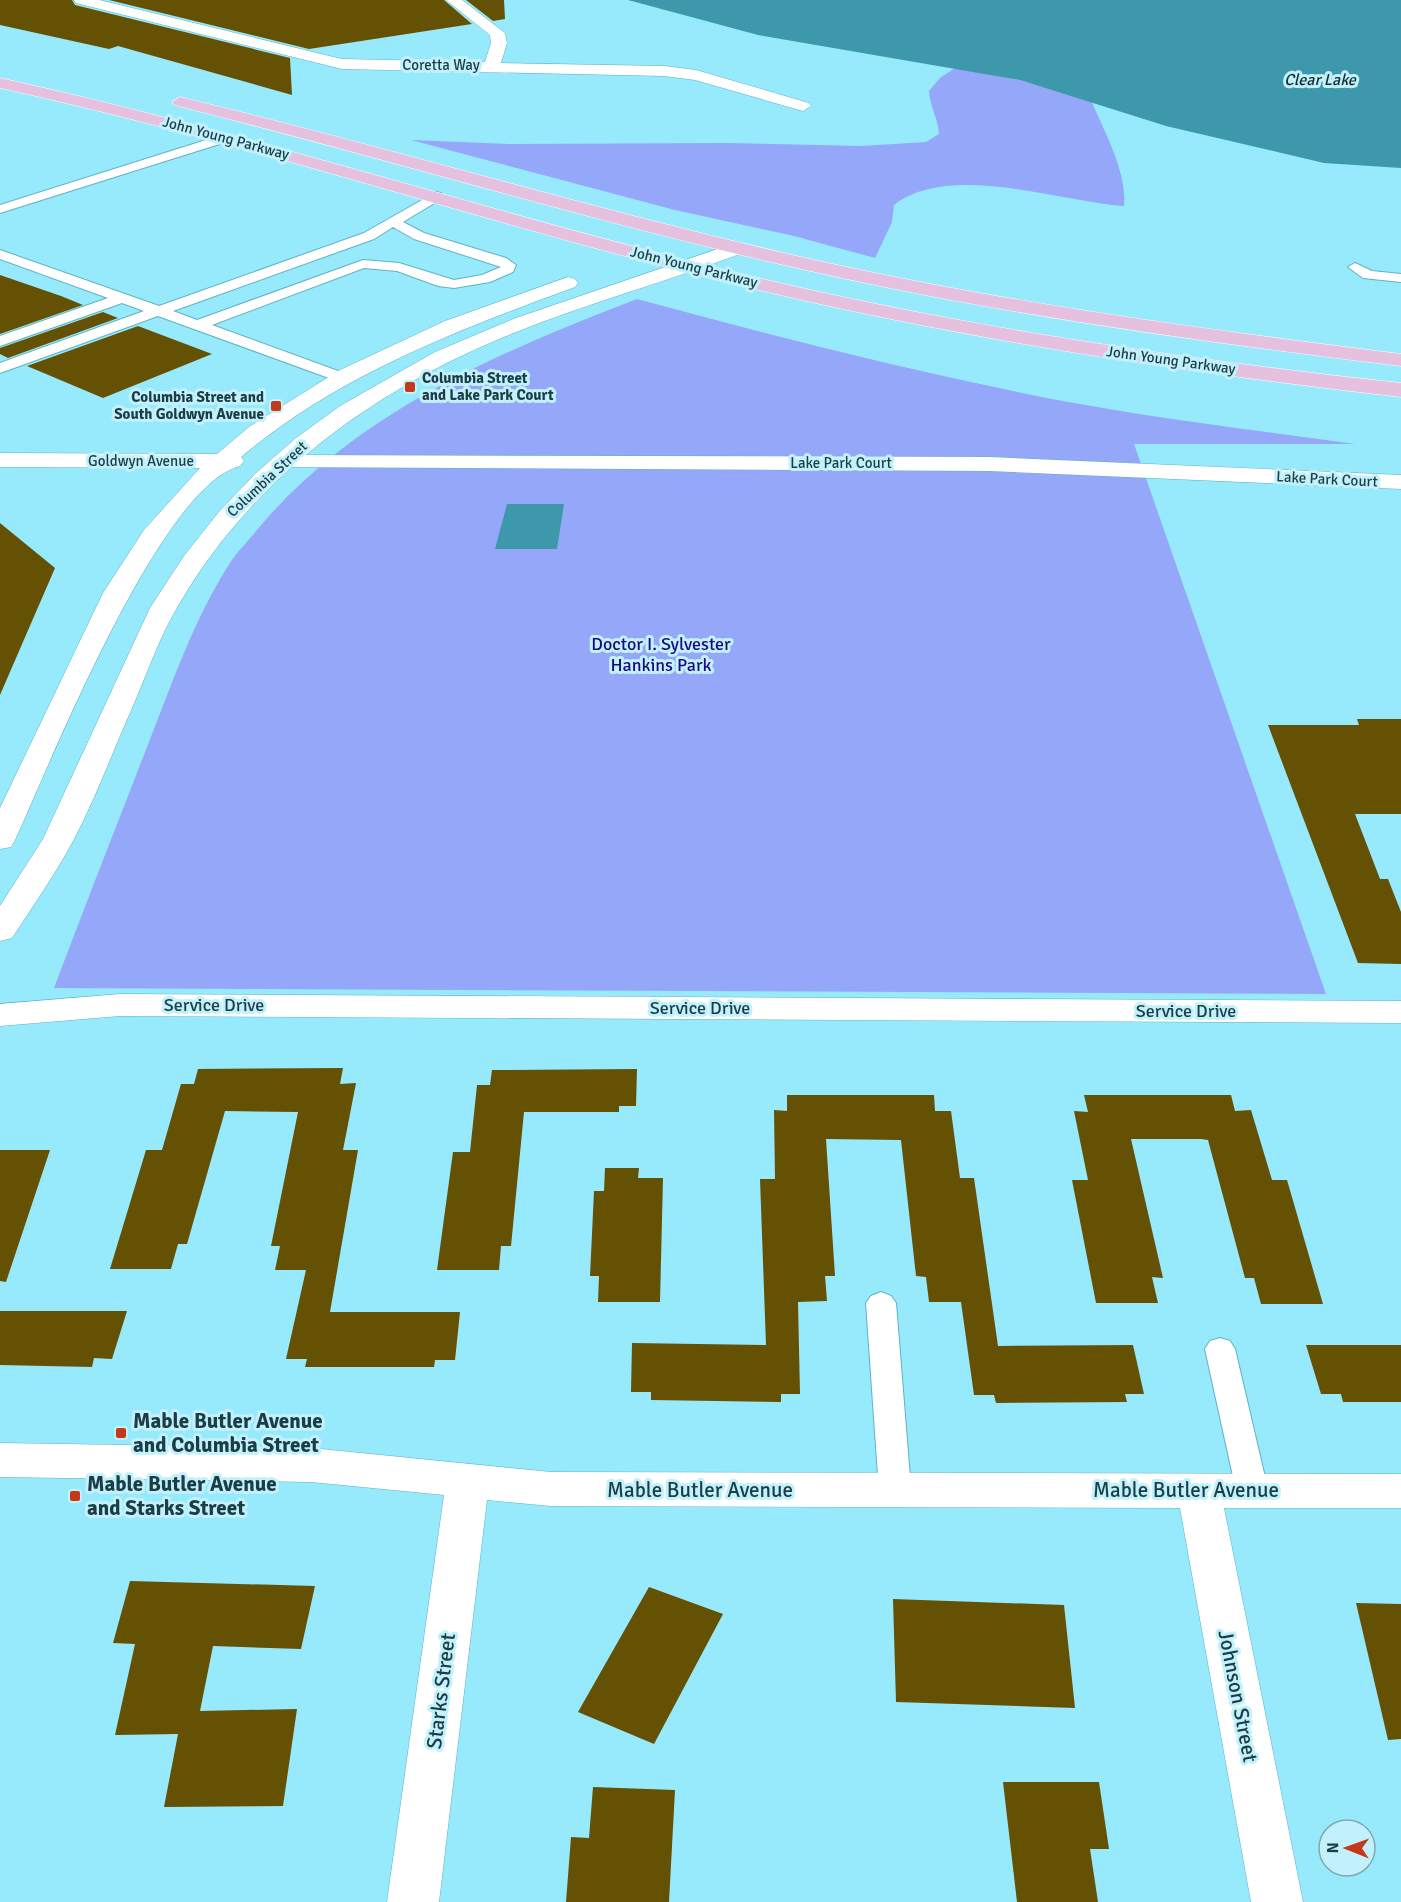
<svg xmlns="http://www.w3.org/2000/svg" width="1401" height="1902" font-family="Signika,sans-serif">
	<rect width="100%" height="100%" fill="#97e9fc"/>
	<path fill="#95a7f9" d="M955,68L1020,80L1092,102C1105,134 1127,171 1124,206C1058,201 949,162 894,205L892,222L875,258L794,236L675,210L411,140L509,144L727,143L861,146L926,142L939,134C938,118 930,107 929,91L940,78Z
		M637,299C762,333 887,365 1013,391C1126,415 1241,428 1355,444H1134L1326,994L54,988C85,906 117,824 149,742C173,681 194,619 230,563C237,552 248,541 257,530C354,413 499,352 637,299Z"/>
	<path fill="#3e98ab" d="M628,0H1401V168L1324,163L1166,126L1020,80L758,35Z
		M507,504H564L557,549H495Z"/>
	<path fill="#645104" d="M0,0H72L75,5L290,58L292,95L118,46L109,49L0,25Z
		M109,0H444L472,24L309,49Z
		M466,0H504L505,19L493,21Z
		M0,275L61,296L83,305L0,334Z
		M103,312L118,318L8,358L0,354V348Z
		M138,326L212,354L103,398L27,366Z
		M0,523L55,568L0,695Z
		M1357,719H1401V814H1355L1380,879H1388L1401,912V964L1358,963L1268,725H1359Z
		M343,1068L340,1084L356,1083L343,1150H358L330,1312H460L455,1360H435L434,1367H305L307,1359H286L306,1270H275L280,1246H271L298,1112L225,1111L187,1244H178L171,1269H110L146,1150H162L181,1084H194L198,1069Z
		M637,1069L636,1106H619V1112H524L511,1246H501L499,1270H437L453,1152H470L477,1085H490L492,1070Z
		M787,1095H934L935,1111H951L960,1178H974L998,1346L1133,1345L1144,1394H1125L1127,1402L996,1403L994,1395H974L961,1302H929L926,1277L916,1276L901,1140L826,1139L835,1276H825L827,1301L798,1302L800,1394H781V1402L651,1400V1392H631L632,1343L766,1345L760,1179H775L774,1110L787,1111Z
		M1084,1095H1231L1235,1111L1251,1110L1272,1180H1287L1323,1304H1261L1254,1278H1245L1208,1140L1201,1139H1131L1163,1278L1152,1277L1158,1303H1096L1072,1180H1088L1074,1111L1088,1112Z
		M0,1150H50L6,1282L0,1281Z
		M605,1168H639L638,1178H663L660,1302H598L599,1276H590L594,1191H604Z
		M0,1311H127L112,1359L94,1358L92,1367L0,1365Z
		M1306,1345H1401V1402H1343L1341,1394H1321Z
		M130,1581L315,1586L301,1649L213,1646L200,1711L297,1709L283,1806L164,1807L178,1734L115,1735L135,1644L113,1643Z
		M649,1587L723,1614L654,1744L578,1712Z
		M893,1599L1064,1605L1075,1708L896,1702Z
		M1356,1603L1401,1604V1739L1388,1740Z
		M1003,1782H1099L1109,1849H1090L1098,1902H1017Z
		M593,1787L675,1790L669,1902H566L571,1837L589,1838Z"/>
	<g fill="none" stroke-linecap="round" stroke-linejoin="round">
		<defs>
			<path id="lane" d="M225,134L231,138L229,141L0,213V205Z
				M436,192L441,193V199L403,222L424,233L506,258L516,265L513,272L490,282L454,288L438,286L397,271L364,268L212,325L349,375L351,378L349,381H337L158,316L0,373V363L144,311L122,303L0,346V336L108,298L0,259V250L159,306L364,233ZM393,227L414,239L501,267L482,275L454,280L399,263L363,260L197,320L173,311L374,239Z
				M1355,263L1372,271L1401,274V282L1363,278L1348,267Z
				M881,1292L891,1296L896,1303L911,1490L906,1499L895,1503L884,1499L879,1490L866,1303L871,1296Z
				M1220,1338L1230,1341L1235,1349L1268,1490L1263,1499L1252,1503L1241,1499L1236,1490L1205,1349L1210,1341Z"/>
			<path id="street" d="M74,0H99L342,59L485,62L491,43L490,35L446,0H462L505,33L507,43L501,63L664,66L696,70L809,103L811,106L803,111L695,80L664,76L342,69L76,3Z
				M282,455L989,457L1401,475V489L989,471L274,467L270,462L274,457Z
				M120,994L1401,1001V1023L120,1016L0,1026V1004Z
				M0,1443L311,1448L551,1472L1401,1474V1508H1224L1303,1902H1251L1180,1508L551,1506L487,1500L439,1902H387L444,1495L311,1482L0,1477Z"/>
			<path id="secondary" d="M738,242L748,248L745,252C664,283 579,305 499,339C368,394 250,481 178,606C159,637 147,674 132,708C113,751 96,797 74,839C56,873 33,906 12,938L0,941V906L43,839L150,608L184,556L218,513L255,474L296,438L340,406L435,352L516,318Z
				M568,277L575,279L578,283L575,287C458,330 338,375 241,457L244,461L240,466C160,486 51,762 15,840L11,847L0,849V808L103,593L144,530L200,468L0,467V453L217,454L249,427L340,370L445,321Z"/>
			<path id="primary" d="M0,78C252,133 496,215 746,275C962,327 1181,359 1401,383V397C1181,372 962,339 746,287C496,227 252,143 0,88Z
				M180,97C384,146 584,207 788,254C990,301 1195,328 1401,354V366C1221,344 1042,320 865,283C632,234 405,163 174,105L172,102Z"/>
		</defs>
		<use href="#lane" stroke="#60b2c4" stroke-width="2"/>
		<use href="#street" stroke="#60b2c4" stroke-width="1"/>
		<use href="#secondary" stroke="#60b2c4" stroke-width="1"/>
		<use href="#primary" stroke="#fff" stroke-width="1"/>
		<use href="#lane" fill="#fff" fill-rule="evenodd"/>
		<use href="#street" fill="#fff" fill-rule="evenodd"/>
		<use href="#secondary" fill="#fff" fill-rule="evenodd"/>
		<use href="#primary" fill="#e6c1df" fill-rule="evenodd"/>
	</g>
	<g fill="#c4391b" stroke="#c2f1fc" stroke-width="2">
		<rect x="404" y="381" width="12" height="12" rx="3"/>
		<rect x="270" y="400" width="12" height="12" rx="3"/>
		<rect x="115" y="1427" width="12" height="12" rx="3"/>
		<rect x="69" y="1490" width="12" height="12" rx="3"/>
	</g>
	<g text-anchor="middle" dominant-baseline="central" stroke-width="6" stroke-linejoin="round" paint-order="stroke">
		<g font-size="15" fill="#1b3d45" stroke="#c2f1fc">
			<text x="441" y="65">Coretta Way</text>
			<text transform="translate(226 138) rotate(15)">John Young Parkway</text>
			<text transform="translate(694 267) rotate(14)">John Young Parkway</text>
			<text transform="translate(1171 360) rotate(8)">John Young Parkway</text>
			<text x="141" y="461">Goldwyn Avenue</text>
			<text x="841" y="463">Lake Park Court</text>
			<text transform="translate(267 479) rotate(-43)">Columbia Street</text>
			<text transform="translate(1327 479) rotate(3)">Lake Park Court</text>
		</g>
		<g font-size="15" font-weight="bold" fill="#1b3d45" stroke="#c2f1fc" text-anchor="start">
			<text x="422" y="378">Columbia Street<tspan x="422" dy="17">and Lake Park Court</tspan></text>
			<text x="264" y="397" text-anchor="end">Columbia Street and<tspan x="264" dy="17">South Goldwyn Avenue</tspan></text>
		</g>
		<g font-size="16" font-style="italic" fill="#122e34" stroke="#c2f1fc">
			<text x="1320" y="80">Clear Lake</text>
		</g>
		<g font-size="18" fill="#1c0982" stroke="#c2f1fc">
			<text x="661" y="644">Doctor I. Sylvester<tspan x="661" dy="21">Hankins Park</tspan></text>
		</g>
		<g font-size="18" fill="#1b3d45" stroke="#c2f1fc">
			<text x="214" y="1005">Service Drive</text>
			<text x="700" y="1008">Service Drive</text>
			<text x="1186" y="1011">Service Drive</text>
		</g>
		<g font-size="21" font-weight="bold" fill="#1b3d45" stroke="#c2f1fc" text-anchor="start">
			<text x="133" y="1421">Mable Butler Avenue<tspan x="133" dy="24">and Columbia Street</tspan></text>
			<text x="87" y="1484">Mable Butler Avenue<tspan x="87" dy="24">and Starks Street</tspan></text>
		</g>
		<g font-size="21" fill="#1b3d45" stroke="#c2f1fc">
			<text x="700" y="1490">Mable Butler Avenue</text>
			<text x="1186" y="1490">Mable Butler Avenue</text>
			<text transform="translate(441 1691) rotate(-83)">Starks Street</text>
			<text transform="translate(1238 1696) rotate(79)">Johnson Street</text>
		</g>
	</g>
	<g transform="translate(1347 1848) rotate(271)"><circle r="28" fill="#c2f1fc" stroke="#7fa9b3" stroke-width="1.5"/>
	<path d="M0-4.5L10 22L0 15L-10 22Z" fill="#c4391b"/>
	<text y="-9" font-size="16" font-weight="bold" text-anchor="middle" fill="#1b3d45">N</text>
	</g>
</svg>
